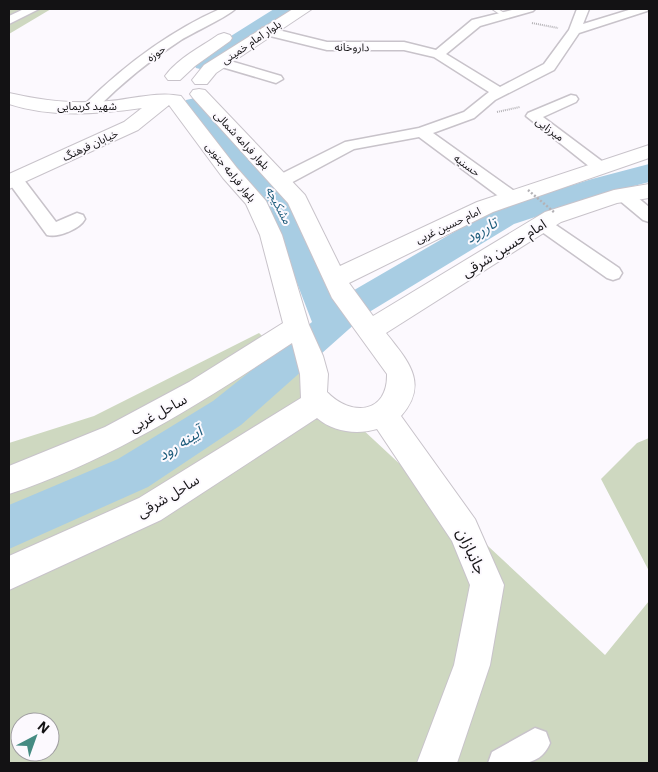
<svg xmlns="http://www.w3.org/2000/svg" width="658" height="772" font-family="'IBM Plex Sans','Noto Sans Arabic',sans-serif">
	<rect width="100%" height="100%" fill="#fcf9fe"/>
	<path fill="#ced8c0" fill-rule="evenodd" d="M9,9H51L9,34Z
		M259,333L605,655L649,601V763H9V443L94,416ZM20,722H50V752H20Z
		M649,438V571L601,479L637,443Z"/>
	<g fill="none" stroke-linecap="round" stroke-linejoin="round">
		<path fill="#a8cde3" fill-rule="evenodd" d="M274,9H298L295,13L212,68L204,70L196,68L193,63L196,58Z
			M195,98L204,100L255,157L280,180L297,205L337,300L492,210L592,179L649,164V182L611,192L514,224L366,314L241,425L148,487L9,549V505L118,459L213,401L312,322L267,205L259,192L235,169L183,105L186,100Z"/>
		<defs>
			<path id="lane" d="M492,9H498L509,16L504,17Z"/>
			<path id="street" d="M24,9H39L9,24V16Z
				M220,9H235C229,16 192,33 181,40C150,60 122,83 96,109H86L84,106L86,103C125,65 170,31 220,9Z
				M516,9H535L533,11L480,26L446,54L500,87L544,64L569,30L577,9H589L583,24L632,9H649L647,11L579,33L554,70L495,100L474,118L433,133L517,193L519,197L517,201H505L419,137L354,149L287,185H275L273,181L275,177L345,142L419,128L464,112L489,92L434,57L404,50H327L262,34L260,31L262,28L266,27L327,42H404L436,50L472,20Z
				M220,58L281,76L283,79L276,83L215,65L214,62Z
				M571,95L576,96L578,99L576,102L543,117L607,165L609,168L607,171H595L526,116L528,113Z
				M15,175L21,176L56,222L77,213L83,215L85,219C80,229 58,238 47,235L9,183V176Z
				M625,191L631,192L649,207V222L643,220L619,200L617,196L619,192Z
				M541,217L547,219L619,268L622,273L619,278L613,280L607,278L535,227L532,223L535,219Z
				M535,728L546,732L550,743C539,770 512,763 488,763L492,752Z"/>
			<path id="secondary" d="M293,9H312L216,73L207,84H195L192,80L204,65Z
				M224,33L230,35L232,38L230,41L195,66L180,80H168L165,76C178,58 201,47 218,35Z
				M199,89L205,90L305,195L340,266L477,202L649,145V158L493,212L349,283L373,316L545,212L614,190L649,184V198L617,203L561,222L386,333C407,360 430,383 401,416L475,519L504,585L490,665L457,763H417L454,665L470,585L452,541L377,429C357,435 333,432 317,418L161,520L9,590V556L139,498L301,398L300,374L292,343C203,402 111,460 9,494V466L105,427L189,382L283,323L260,235L246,204L223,178L169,105L138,130L9,189V174L124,122L142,108C98,114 52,118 9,104V93C45,101 71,104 109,101C132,99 159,91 181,96L237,168L266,201L282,235L309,325L323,356L328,374L327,392C351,417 388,414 387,374L332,298L288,203L193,98L190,94L193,90Z"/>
		</defs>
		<use href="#lane" stroke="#c8c3ca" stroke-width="2"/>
		<use href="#street" stroke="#c8c3ca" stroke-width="3"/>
		<use href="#secondary" stroke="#c8c3ca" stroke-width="2"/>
		<path stroke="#b4b2b6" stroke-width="2" stroke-dasharray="1 1" stroke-linecap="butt" d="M532,23L558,28
			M497,112L520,107"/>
		<use href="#lane" fill="#fff" fill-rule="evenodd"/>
		<use href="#street" fill="#fff" fill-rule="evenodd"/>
		<use href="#secondary" fill="#fff" fill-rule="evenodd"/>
		<path stroke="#b4b2b6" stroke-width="2.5" stroke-dasharray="2 2" stroke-linecap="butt" d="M528,190L555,213"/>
	</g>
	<g text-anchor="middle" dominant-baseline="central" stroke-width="4" stroke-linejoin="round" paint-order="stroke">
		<g font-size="11" fill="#131214" stroke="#fcf9fe">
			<text transform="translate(251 42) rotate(-34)">بلوار امام خمینی</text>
			<text transform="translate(352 47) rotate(1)">داروخانه</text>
			<text transform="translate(156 53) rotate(-35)">حوزه</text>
			<text x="87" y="106">شهید کریمایی</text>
			<text transform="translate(550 129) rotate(37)">میرزایی</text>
			<text transform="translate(242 140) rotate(47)">بلوار فرامه شمالی</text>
			<text transform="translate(90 145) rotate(-25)">خیابان فرهنگ</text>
			<text transform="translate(467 165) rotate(36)">حسنیه</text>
			<text transform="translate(231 172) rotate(51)">بلوار فرامه جنوبی</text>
			<text transform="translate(448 225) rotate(-25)">امام حسین غربی</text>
		</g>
		<g font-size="12" font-style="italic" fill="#1d5c7b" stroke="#fcf9fe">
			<text transform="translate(279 205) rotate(62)">مشکیجه</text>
		</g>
		<g font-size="14" fill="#131214" stroke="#fcf9fe">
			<text transform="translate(504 248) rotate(-32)">امام حسین شرقی</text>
			<text transform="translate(158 413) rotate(-29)">ساحل غربی</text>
			<text transform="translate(168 496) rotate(-31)">ساحل شرقی</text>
		</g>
		<g font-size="15" font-style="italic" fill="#1d5c7b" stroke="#fcf9fe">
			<text transform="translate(481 230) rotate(-31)">تاررود</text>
			<text transform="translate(180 443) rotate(-33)">آیینه رود</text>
		</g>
		<g font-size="16" fill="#131214" stroke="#fcf9fe">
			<text transform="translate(472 551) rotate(65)">جانبازان</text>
		</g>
	</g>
	<rect width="658" height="772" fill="none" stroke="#131214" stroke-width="20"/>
	<g transform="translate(35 737) rotate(41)"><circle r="24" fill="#fcf9fe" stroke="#9f9da0"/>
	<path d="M0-4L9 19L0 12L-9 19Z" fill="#458b82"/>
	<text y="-8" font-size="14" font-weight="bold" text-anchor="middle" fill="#131214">N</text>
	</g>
</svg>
